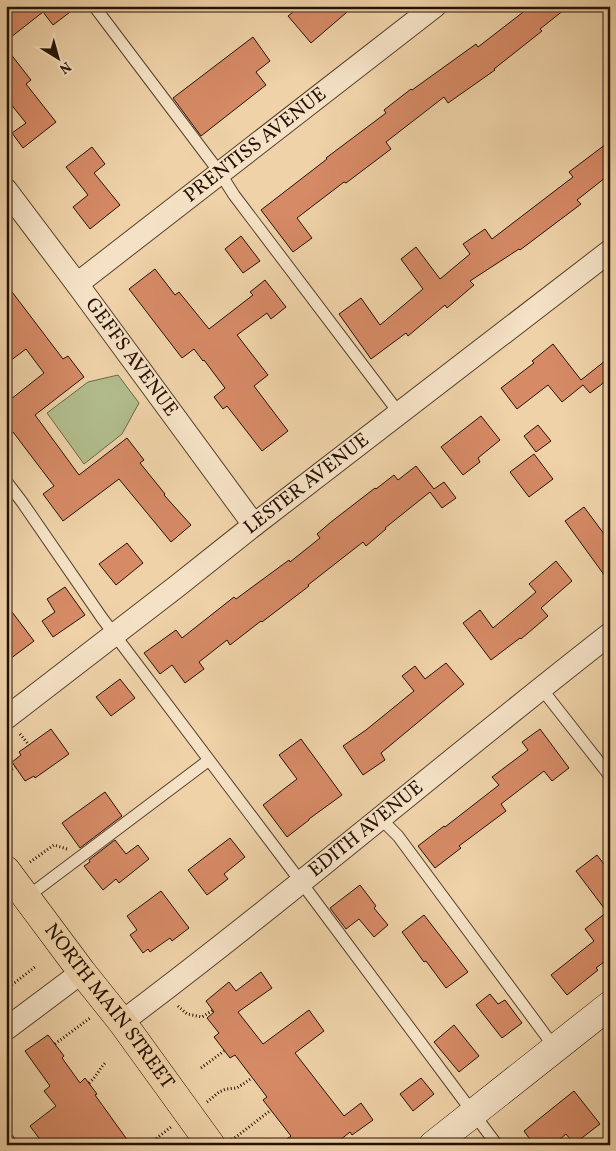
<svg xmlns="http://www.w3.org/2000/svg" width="616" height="1151" font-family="Vollkorn,serif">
	<rect width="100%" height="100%" fill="#efd2a8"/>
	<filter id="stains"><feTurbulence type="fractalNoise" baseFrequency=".004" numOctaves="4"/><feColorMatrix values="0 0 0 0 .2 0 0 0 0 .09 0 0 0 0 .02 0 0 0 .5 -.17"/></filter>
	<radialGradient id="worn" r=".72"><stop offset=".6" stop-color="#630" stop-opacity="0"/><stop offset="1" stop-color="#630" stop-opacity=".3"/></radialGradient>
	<path fill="#b2bd8d" stroke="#6c6748" d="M118,375L139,403L122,434L84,464L47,413L88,382Z"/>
	<path fill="#d68a66" stroke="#251104" d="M6,6H78L53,25L43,12L6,41Z
		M301,6H354L311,43L288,16Z
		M531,6H569L540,29L542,31L494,69L495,70L448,103L444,97L386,142L391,149L346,183L344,182L297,218L312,238L293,252L261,210L327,159L326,158L386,113L384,110L411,89L412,90L476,44L478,47Z
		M253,37L270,61L256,72L266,85L201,136L173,98Z
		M6,48L31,80L26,84L56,122L23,148L12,133L26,123L6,98Z
		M610,141V174L577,200L581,204L520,250L519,249L470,281L474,285L447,308L445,305L408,336L406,333L371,359L339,314L361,298L380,325L423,289L401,259L416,247L440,279L470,254L463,244L485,229L492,239L573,177L569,172Z
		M92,147L105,164L94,173L120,205L90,229L73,207L88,195L66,167Z
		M241,236L260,261L243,273L225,249Z
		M155,269L175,295L179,292L209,329L253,295L250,292L265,280L286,307L271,319L267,313L237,335L268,375L254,386L288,431L262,451L227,406L223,409L214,397L225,388L204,360L203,361L194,349L182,358L129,289Z
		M6,284L63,359L68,356L84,377L35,415L79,475L127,438L144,460L140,463L165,494L164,495L191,525L171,542L119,479L63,521L43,494L54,486L13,432L6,437V403L44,373L26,349L6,364Z
		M553,344L581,380L610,357V378L590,393L583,385L562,402L548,385L517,409L501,388L534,363L532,361Z
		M481,416L500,440L478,458L480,462L463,475L441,447Z
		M538,425L551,441L536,452L524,436Z
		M534,454L553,479L529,497L510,472Z
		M416,466L434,489L444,482L456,498L442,508L430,492L385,528L386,529L366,546L363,542L308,585L309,586L262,622L261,621L230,645L227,640L199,662L204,669L185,683L172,665L160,674L144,653L176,630L182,638L234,597L236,599L289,560L290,562L320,538L317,534L331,522L375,488L376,489L394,475L398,480Z
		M584,507L610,542V583L565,521Z
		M127,543L143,563L116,585L99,564Z
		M556,561L572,581L541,608L548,616L521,639L520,638L491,660L463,623L480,610L493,628L536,592L529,584Z
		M65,587L85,615L53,637L42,621L55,612L47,599Z
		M6,604L34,641L6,662Z
		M446,663L464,684L381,753L385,760L363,775L343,746L366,730L414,691L402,676L415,666L425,679Z
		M120,679L135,698L111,716L96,697Z
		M51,729L69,754L35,778L34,776L25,781L12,762L21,755L19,752Z
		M540,729L569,768L552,781L544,771L501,804L506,811L459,846L461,848L435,868L418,846L444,826L445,827L499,785L492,777L528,750L522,742Z
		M301,739L342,795L309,819V820L287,837L263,805L297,779L279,755Z
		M105,792L122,816L80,848L62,823Z
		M230,838L245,857L224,874L228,879L207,895L188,870Z
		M115,840L126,854L138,845L149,859L119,883L116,879L103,890L84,866L90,862L89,860Z
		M597,855L610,872V961L608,959L596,968L598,970L567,995L551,975L594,941L585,929L607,912L576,871Z
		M360,885L376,906L374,908L388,925L374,937L359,919L346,929L330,908Z
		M161,891L189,928L172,941L170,938L150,952L148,949L143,953L130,935L137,930L127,916Z
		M424,915L468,972L446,988L426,961L424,962L402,932Z
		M261,972L272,988L238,1012L263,1044L309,1010L324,1031L295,1053L344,1116L361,1103L373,1120L352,1135L350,1132L334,1145H279L291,1136L263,1100L267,1097L235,1055L230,1058L214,1037L219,1033L207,1018L214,1012L206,1001L229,982L236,991Z
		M490,994L498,1004L505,1000L522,1023L502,1038L476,1005Z
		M454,1025L479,1056L459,1072L434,1042Z
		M48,1035L64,1056L62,1058L80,1083L85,1078L97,1094L95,1095L131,1145H44L30,1126L56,1106L44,1091L50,1086L25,1051Z
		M421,1078L434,1094L413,1111L400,1094Z
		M574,1091L600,1124L574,1144L566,1134L553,1145H534L524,1131Z"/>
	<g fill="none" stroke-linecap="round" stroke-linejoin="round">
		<defs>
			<path id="lane" d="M94,6L220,173L234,195L399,413
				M6,481L22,502L102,618L301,882L497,1145
				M541,688L610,776
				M380,818L398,836L555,1048
				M27,897L209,760
				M6,1137L12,1145"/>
			<g id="street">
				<path id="s1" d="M6,190L77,284L254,525"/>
				<path id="s2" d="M77,284L435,6"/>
				<path id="s3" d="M6,718L176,587L254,525L610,251"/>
				<path id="s4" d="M122,1022C288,897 446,762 610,634"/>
				<path d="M6,1029L82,972"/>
			</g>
			<path id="secondary" d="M433,1145L610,1005"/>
			<g id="primary">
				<path id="s5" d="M6,870L82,972L122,1022L211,1145"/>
			</g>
		</defs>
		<use href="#lane" stroke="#58412d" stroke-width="13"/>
		<use href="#street" stroke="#58412d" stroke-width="24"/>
		<use href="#secondary" stroke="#251104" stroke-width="29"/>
		<use href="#primary" stroke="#251104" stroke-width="29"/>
		<path stroke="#251104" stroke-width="3" stroke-dasharray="1 2.5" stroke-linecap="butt" d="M20,734L29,745
			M6,773L15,767
			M30,862L54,845L67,849
			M9,987L35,967
			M178,1006L187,1014L202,1017L213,1010
			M55,1044L90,1018
			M201,1068L224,1051
			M89,1083C97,1076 99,1069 106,1062
			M207,1102L219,1092L226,1089L237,1088L252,1078
			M232,1140L271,1110
			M148,1145L171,1127"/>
		<use href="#lane" stroke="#f5e2c6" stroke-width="11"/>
		<use href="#street" stroke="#f5e2c6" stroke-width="22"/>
		<use href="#secondary" stroke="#f5e2c6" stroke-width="28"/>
		<use href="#primary" stroke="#efd2a8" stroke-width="28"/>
	</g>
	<g text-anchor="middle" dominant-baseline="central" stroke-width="4" stroke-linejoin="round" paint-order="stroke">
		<g font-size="20" fill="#251104" stroke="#f5e2c6">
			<text stroke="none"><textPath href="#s2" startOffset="226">PRENTISS AVENUE</textPath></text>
			<text stroke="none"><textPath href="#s1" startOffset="209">GEFFS AVENUE</textPath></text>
			<text stroke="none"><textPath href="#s3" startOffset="381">LESTER AVENUE</textPath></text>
			<text stroke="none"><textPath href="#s4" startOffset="311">EDITH AVENUE</textPath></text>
			<text stroke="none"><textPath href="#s5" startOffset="171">NORTH MAIN STREET</textPath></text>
		</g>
	</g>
	<rect width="616" height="1151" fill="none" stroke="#efd2a8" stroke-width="25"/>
	<rect x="8" y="8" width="601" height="1136" fill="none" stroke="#251104" stroke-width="2.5"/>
	<rect x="12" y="12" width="591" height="1126" fill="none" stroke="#251104"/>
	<g transform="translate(58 58) rotate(143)" stroke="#f5e2c6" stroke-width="4" paint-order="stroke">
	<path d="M0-4L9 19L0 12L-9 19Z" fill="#251104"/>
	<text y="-8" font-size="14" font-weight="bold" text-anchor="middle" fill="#251104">N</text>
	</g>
	<rect width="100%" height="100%" filter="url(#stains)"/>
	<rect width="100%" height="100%" fill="url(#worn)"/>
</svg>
